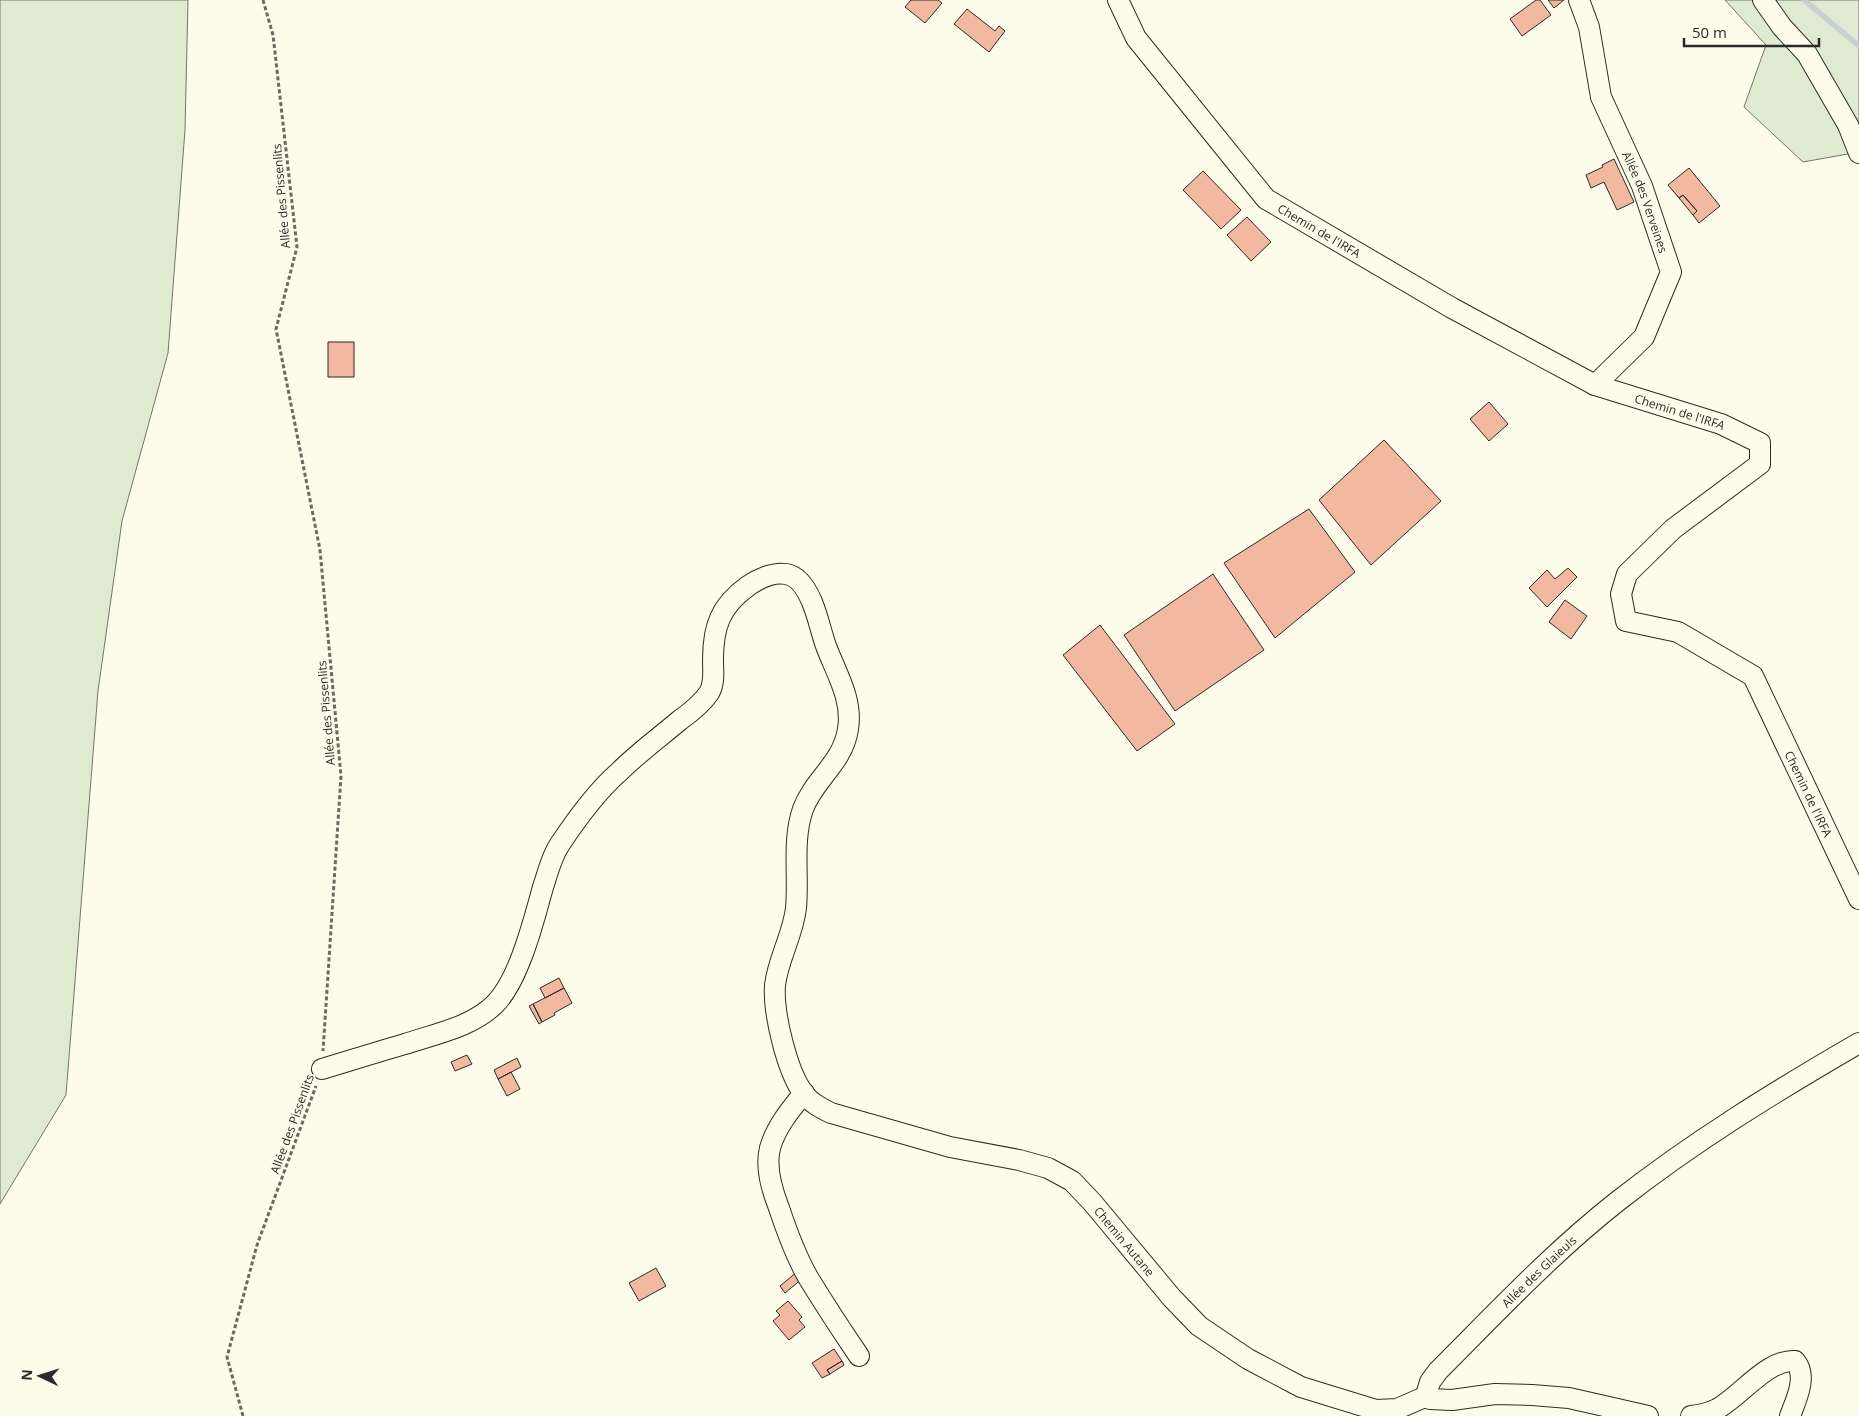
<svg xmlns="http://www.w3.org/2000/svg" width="1859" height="1416" font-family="'Open Sans',sans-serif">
	<rect width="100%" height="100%" fill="#fdfbea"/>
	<path fill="#deebd1" stroke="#74746e" d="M0,0H188L185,130L168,353L122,521L98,691L66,1095L0,1204Z
		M1725,0H1859V152L1803,162L1744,107L1766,45Z"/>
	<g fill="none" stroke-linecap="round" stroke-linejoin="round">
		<path stroke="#c7d0d0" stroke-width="5.5" d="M1804,0L1859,46"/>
	</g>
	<path fill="#f2b8a0" stroke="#2b2b2b" d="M911,0H938L942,3L925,23L905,7Z
		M1536,0H1540L1551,15L1522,36L1510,19Z
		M1548,0H1564L1554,8Z
		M967,9L995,31L999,26L1005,31L989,52L954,24Z
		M1614,159L1634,202L1617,210L1604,182L1591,188L1586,175L1603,167L1602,165Z
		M1689,168L1720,206L1699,223L1693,215L1697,211L1683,195L1679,198L1668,185Z
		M1203,171L1241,210L1221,229L1183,190Z
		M1683,195L1697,211L1693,215L1679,198Z
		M1247,217L1271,242L1251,261L1227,235Z
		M328,342H354V377H328Z
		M1489,402L1508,424L1489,441L1470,419Z
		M1384,440L1441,501L1371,565L1319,500Z
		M1309,509L1355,572L1275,638L1224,563Z
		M1568,568L1577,577L1547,607L1529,588L1547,570L1555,579Z
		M1213,574L1264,650L1175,711L1124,635Z
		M1565,600L1587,616L1571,639L1549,622Z
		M1100,625L1175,724L1137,751L1063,655Z
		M559,978L564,988L545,998L540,988Z
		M564,988L572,1003L554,1013L555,1015L542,1022L533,1004Z
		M533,1004L542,1022L539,1024L529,1006Z
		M467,1055L472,1064L455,1071L451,1062Z
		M517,1058L521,1067L498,1079L494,1070Z
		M511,1072L520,1089L507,1096L498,1079Z
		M656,1268L666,1286L639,1301L629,1283Z
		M798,1271L803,1278L785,1293L780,1286Z
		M788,1301L802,1317L799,1320L805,1327L789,1340L773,1321L780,1315L776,1311Z
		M834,1349L842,1361L827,1370L830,1374L822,1378L812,1363Z
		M842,1361L844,1365L830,1374L827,1370Z"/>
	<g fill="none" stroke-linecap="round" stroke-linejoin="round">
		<defs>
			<g id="minor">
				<path id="s1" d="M1118,0L1136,38L1266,199L1452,308L1595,385L1721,424L1760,443V464L1673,529L1627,574L1621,594L1626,621L1678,632L1753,676L1859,899"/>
				<path id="s2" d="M1579,0L1589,27L1601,97L1642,186L1671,272L1644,337L1595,385"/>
				<path d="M1763,0L1782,27L1807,54L1848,125L1859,153"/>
				<path id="s3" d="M322,1069C349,1061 377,1052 405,1044C435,1034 472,1027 495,1004C519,980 534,920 543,887C548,873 551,857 560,844C576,820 597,791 619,772C638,753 660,737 680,720C690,713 702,703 709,693C715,683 713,671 713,660C713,627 720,606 748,586C758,579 773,572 786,574C799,576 807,590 812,602C818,616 821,632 826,646C836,673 853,699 848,729C843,763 814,779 803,809C792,840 799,876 796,908C793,935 778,959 775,985C773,1013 787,1072 804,1094C811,1103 821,1108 831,1113L950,1147L1019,1160L1048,1168L1072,1181L1092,1202L1172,1298L1199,1326L1248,1359L1301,1387L1376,1410L1397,1409L1427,1396"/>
				<path d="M804,1093C790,1110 776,1127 770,1148C765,1168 772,1190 779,1208C787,1232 796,1257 809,1279C825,1305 842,1331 859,1356"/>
				<path id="s4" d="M1648,1416L1569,1398L1532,1395L1495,1394L1452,1400L1430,1399L1427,1392L1430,1382L1438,1371C1496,1313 1553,1252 1618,1201C1693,1142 1776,1091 1859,1043"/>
				<path d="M1691,1416C1700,1415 1709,1413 1717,1409C1741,1396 1767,1359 1795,1361C1808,1376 1796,1400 1790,1416"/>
			</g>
		</defs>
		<use href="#minor" stroke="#2b2b2b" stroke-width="22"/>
		<path stroke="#6a6964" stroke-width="3" stroke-dasharray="4 2.5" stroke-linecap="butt" d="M263,0L273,35L297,247L276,329L320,550L341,776L323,1051
			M243,1416L227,1357L257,1245L316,1086"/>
		<use href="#minor" stroke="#fdfbea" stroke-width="20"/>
	</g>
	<g text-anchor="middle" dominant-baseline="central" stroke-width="4" stroke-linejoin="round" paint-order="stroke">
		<g font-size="12" fill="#2b2b2b" stroke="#fdfbea">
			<text transform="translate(281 196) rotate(-95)">Allée des Pissenlits</text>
			<text stroke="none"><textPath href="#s2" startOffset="214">Allée des Verveines</textPath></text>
			<text stroke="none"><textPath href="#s1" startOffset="311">Chemin de l'IRFA</textPath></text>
			<text stroke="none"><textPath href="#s1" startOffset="716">Chemin de l'IRFA</textPath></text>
			<text transform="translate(326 713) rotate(-95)">Allée des Pissenlits</text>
			<text stroke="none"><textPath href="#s1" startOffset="1315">Chemin de l'IRFA</textPath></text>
			<text transform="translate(292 1124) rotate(-70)">Allée des Pissenlits</text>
			<text stroke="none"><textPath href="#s3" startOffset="1658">Chemin Autane</textPath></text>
			<text stroke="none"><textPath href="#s4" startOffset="394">Allée des Glaieuls</textPath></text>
		</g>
	</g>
	<g transform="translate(40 1376) rotate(274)" stroke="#fdfbea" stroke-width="4" paint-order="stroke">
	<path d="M0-4L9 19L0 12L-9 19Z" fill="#2b2b2b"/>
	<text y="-8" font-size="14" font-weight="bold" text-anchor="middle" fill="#2b2b2b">N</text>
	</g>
	<path d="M1684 38v8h135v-8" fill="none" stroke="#2b2b2b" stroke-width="2.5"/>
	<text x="1692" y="38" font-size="15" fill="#2b2b2b" stroke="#fdfbea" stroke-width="4" paint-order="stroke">50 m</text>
</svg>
